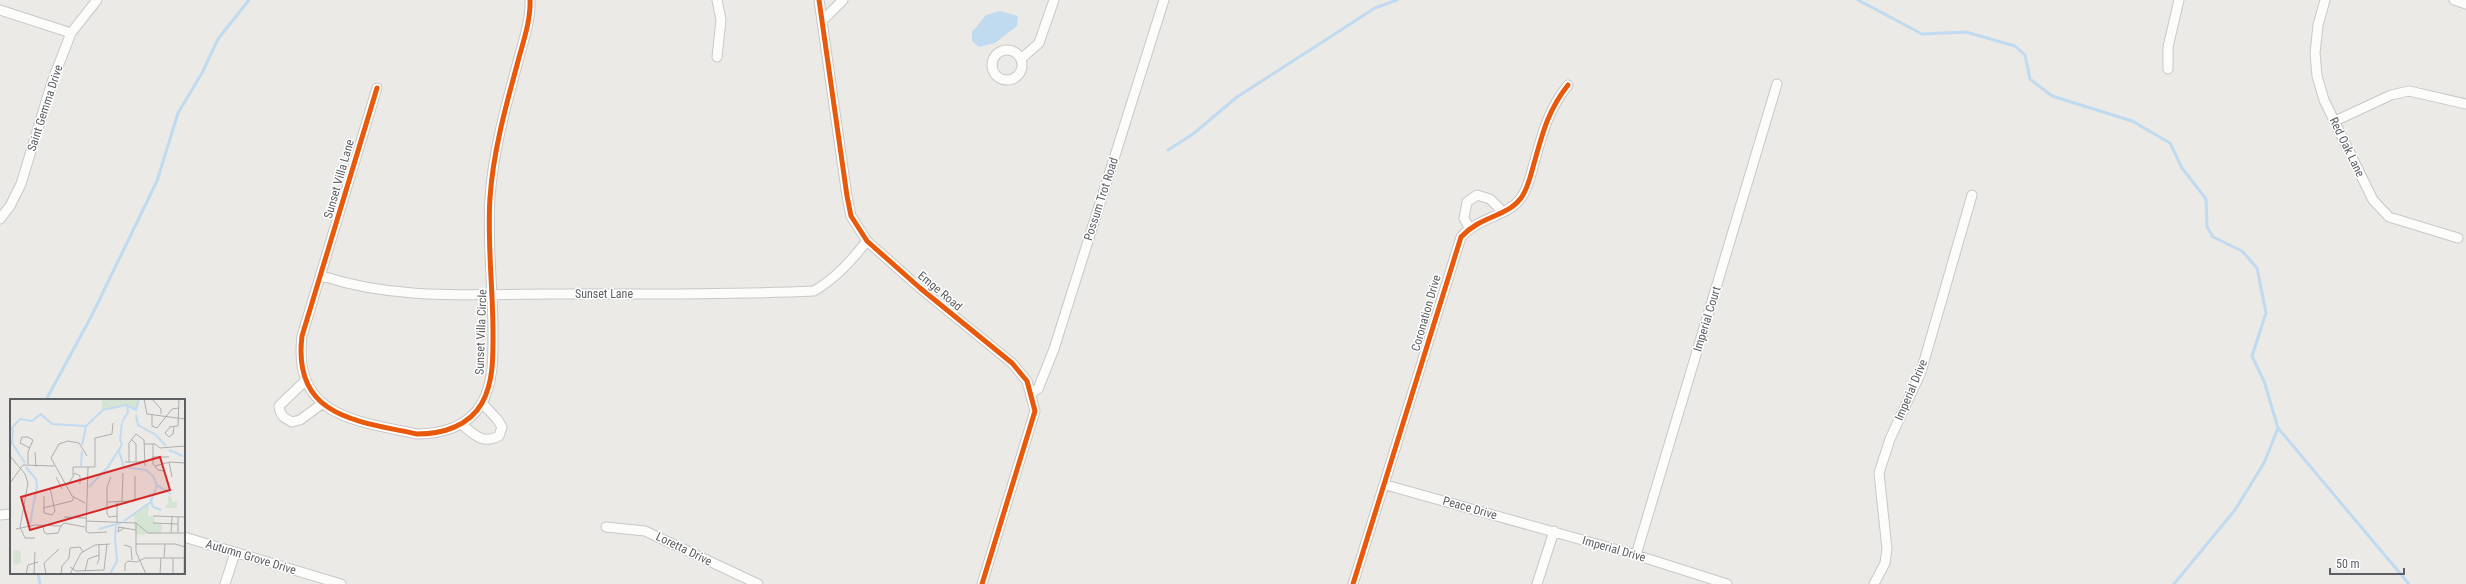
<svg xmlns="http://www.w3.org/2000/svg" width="2466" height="584" font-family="'Roboto Condensed',sans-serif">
	<rect width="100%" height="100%" fill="#ebeae6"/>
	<path fill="#c0daf0" d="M1000,11L1018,16L1017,26L995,43L979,47L972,41V32L986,15Z"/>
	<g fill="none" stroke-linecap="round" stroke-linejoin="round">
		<path stroke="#c0daf0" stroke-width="3" d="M1858,0L1922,34L1966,32L2015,46L2025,55L2030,79L2052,96L2132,121L2170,143L2182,168L2206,199L2207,227L2213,237L2242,251L2257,268L2266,313L2252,356L2264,381L2278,428L2409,584
			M1168,150L1193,134L1237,97L1375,8L1397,0
			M46,400L91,317L157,181L178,113L202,73L218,39L249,0
			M38,573L40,584
			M2174,584L2235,510L2264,463L2278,428"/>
		<defs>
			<path id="street" d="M717,0L721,20L717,57
				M819,0L847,196L851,216L867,241L920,288L1012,363L1027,381L1035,411L982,584
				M2325,0L2318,25L2315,53L2317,76L2324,100L2373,200L2389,217L2458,238
				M2454,0L2466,4
				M0,10L71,33
				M823,20L843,0
				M992 65a15 15 0 1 1 30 0a15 15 0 1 1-30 0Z
				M1021,59L1039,43L1054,0
				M2168,69V47L2179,0
				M377,88L302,336C292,417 357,421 417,434C443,434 469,426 482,403C494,381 493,355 493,332C493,288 487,242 490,198C493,153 505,109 517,65C522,45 531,21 530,0
				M2335,121L2391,95L2409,91L2466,104
				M0,219L10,206L21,184L52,82L71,33L97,0
				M1469,228L1464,218L1467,202L1477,195L1490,199L1503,212
				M322,276C399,301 473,294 553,294C640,294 727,295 814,291C836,278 851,261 867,241
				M306,380L279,406C280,416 284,418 292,422L300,420L323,403
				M1031,392L1038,389L1054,349L1164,0
				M461,424C474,434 482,445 499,436L502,427L497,419L482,403
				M1386,485L1636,555L1727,584
				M0,515L11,514
				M606,527L645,531L758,584
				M184,537L341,584
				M1636,555L1777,84
				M225,584L235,553
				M1353,584L1461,237C1480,216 1507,217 1521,198C1529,187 1531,173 1535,160C1543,131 1549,109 1568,85
				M1537,584L1554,531
				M1874,584L1885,563L1887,549L1879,473L1890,439L1921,372L1972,195"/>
		</defs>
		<use href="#street" stroke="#c8c8c7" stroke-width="11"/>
		<use href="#street" stroke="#fcfcfb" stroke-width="9"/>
		<defs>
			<path id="cycleway" d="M819,0L847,196L851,216L867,241L920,288L1012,363L1027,381L1035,411L982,584
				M377,88L302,336C292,417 357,421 417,434C443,434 469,426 482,403C494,381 493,355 493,332C493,288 487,242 490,198C493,153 505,109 517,65C522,45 531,21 530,0
				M1353,584L1461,237C1480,216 1507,217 1521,198C1529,187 1531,173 1535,160C1543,131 1549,109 1568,85"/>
		</defs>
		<use href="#cycleway" stroke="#fff" stroke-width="8"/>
		<use href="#cycleway" stroke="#e8590c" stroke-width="5"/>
	</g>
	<g text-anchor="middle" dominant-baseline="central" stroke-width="3" stroke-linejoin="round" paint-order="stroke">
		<g font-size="12" fill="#5c5f63" stroke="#fff">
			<text transform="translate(45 108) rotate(-72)">Saint Gemma Drive</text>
			<text transform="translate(2347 147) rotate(64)">Red Oak Lane</text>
			<text transform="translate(339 179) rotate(-74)">Sunset Villa Lane</text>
			<text transform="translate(1101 199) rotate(-72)">Possum Trot Road</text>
			<text transform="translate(940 291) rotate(40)">Emge Road</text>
			<text x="604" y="294">Sunset Lane</text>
			<text transform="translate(1426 313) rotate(-74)">Coronation Drive</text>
			<text transform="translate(1707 319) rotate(-73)">Imperial Court</text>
			<text transform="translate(481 332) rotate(-88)">Sunset Villa Circle</text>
			<text transform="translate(1911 390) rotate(-67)">Imperial Drive</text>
			<text transform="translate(1470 508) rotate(16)">Peace Drive</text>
			<text transform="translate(684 549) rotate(26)">Loretta Drive</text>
			<text transform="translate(1614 549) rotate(16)">Imperial Drive</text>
			<text transform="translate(251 557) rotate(17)">Autumn Grove Drive</text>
		</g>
	</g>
	<g transform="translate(10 399)">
		<rect width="175" height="175" fill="#ebeae6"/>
		<path d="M92,0H128L129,1L126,11L115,7L92,12ZM158,96L162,99V103H167V109H154L158,104ZM135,105H139L138,117L144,118L145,125H152V134L125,136L124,116ZM8,151L11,154V163L6,166L3,163L4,152Z" fill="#d6e5d3"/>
		<path fill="none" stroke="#c0daf0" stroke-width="2" d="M126,16L128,26L146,36L156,47M112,23L118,13L117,6M3,30L2,44L15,64M0,31L10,20L22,22L31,15L42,25L76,27L93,11L116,6L126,11L129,0M72,46L76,27M159,51L173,57M109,52L114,68L136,71L143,77L147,86L161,95M71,67L72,52M16,68L26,80L27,87L20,125M147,86L141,102L143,108L151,111M79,88L98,68L112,46L110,41L112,24M114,122L141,103M89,130L111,124M105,139L106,127M100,175L107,162L105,139"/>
		<path fill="none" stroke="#aeaeae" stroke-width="1" d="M134,0L137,15L175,20M142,0L151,10V15M142,15V27L147,29L162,10L169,9M159,28L168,27L169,0M160,28L155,34L159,38L163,35L164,28M126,35L134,41L135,67M121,40L126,45V63M134,45H145L150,49L175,47M143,45V65L148,71L154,72M25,53L26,68M0,57L15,75L18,84L10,128L15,139H25M142,58H159M115,63H134M119,63V44L126,35M159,63L162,78M18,65V53L23,41L18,38H12L10,44L20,49M145,67L160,63L175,64M78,68L76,132L79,134L97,133M63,76V68H85V39L102,35L103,24M46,78L52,90M101,78L97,88V115L99,118L107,117M0,84L13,66L44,67M58,86L65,74L70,77V85M34,97V114L42,116L45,112L40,89M97,103L125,102V77M112,103L113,74M75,104L62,97L41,59L49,45L58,42L69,44L77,57M33,109L62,102L64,98M143,117L175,118M54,118L76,119M76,122L126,124L138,134H174M107,123V103M126,124V153L136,175M143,124L168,125M33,126L34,133L37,135L48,134L51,127M108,128L126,131M109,128L108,133L114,129M6,130L25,126L51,127L54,124L75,128M161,134L162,118M168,134V118M126,145H165L175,148M114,146L121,148L122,161M154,159L155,145M87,165L89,161V146M60,168L66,172L94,171L97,145M75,172L78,160L89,156M115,172V165L118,162L127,163L135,159H174M16,175L18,166L28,163M24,175L25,153M36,175L34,164L49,150M51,175L52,167L59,159L60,149L70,148L73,153M60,175L71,154L85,146L100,145M150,175L151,159M163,175V159M174,175L175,95"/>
		<path fill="#d62828" fill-opacity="0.15" stroke="#d62828" stroke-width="2" d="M150,58L160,91L20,131L11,98Z"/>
		<rect width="175" height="175" fill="none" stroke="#5c5f63" stroke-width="2"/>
	</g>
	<path d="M2330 568v6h74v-6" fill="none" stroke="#5c5f63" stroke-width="2"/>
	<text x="2336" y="568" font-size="12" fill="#5c5f63" stroke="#ffffff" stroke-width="3" paint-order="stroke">50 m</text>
</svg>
